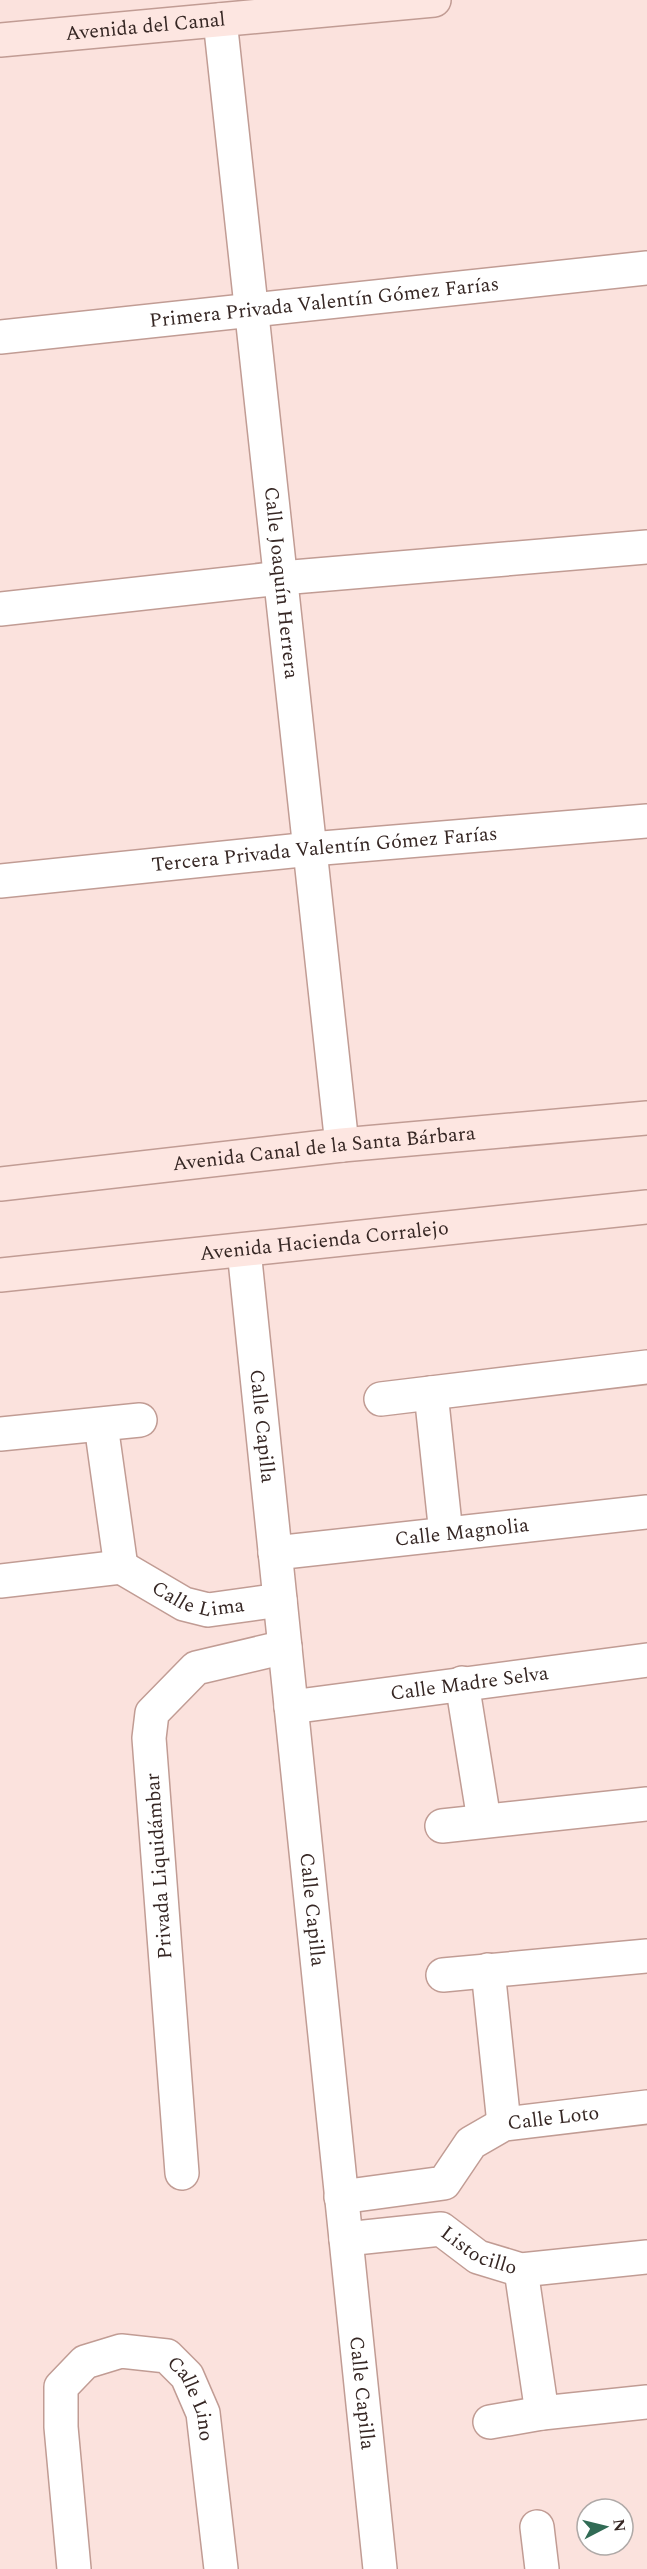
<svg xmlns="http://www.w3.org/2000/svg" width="647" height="2569" font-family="Spectral,serif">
	<rect width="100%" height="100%" fill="#fbe2dd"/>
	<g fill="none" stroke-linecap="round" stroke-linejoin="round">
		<defs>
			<g id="street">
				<path id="s1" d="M220,20L342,1145"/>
				<path id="s2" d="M0,337L647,268"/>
				<path d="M0,609L281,578L647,547"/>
				<path id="s3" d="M0,881L311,849L647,821"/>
				<path id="s4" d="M244,1250L380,2569"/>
				<path d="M431,1393L446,1534"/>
				<path d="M381,1399L647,1367"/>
				<path d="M101,1425L121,1567"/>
				<path d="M0,1434L140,1420"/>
				<path id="s5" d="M275,1553L647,1512"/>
				<path id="s6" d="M121,1567L184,1604L208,1610L280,1600"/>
				<path d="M0,1581L121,1567"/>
				<path d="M462,1683L484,1820"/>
				<path id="s7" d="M291,1707L647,1660"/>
				<path d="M442,1826L647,1804"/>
				<path d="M488,1970L504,2124"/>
				<path d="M443,1975L647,1956"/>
				<path d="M182,2173L149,1738L152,1713L196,1668L285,1647"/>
				<path id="s8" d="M341,2197L444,2183L471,2143L504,2124L647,2107"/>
				<path id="s9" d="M346,2239L441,2229L478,2257L521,2270L647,2257"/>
				<path d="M521,2270L542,2413"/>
				<path d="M490,2422L542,2413L647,2402"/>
				<path d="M537,2527L542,2569"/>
				<path id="s10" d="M74,2569L61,2427V2387L85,2362L121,2351L167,2356L187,2376L203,2413L221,2569"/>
			</g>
			<g id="secondary">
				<path id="s11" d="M0,40L434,0"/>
				<path id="s12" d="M0,1184L342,1145L647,1118"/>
				<path id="s13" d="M0,1275L647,1207"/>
			</g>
		</defs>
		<use href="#street" stroke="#c19c94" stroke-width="36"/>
		<use href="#secondary" stroke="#c19c94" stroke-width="36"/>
		<use href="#street" stroke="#fff" stroke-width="33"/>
		<use href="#secondary" stroke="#fde6e1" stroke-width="33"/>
	</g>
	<g text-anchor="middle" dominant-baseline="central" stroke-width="6" stroke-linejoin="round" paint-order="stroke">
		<g font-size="20" fill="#362724" stroke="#fff">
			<text stroke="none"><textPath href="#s11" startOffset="146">Avenida del Canal</textPath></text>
			<text stroke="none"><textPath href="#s2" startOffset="326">Primera Privada Valentín Gómez Farías</textPath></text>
			<text stroke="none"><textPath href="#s1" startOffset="566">Calle Joaquín Herrera</textPath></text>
			<text stroke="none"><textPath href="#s3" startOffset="326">Tercera Privada Valentín Gómez Farías</textPath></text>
			<text stroke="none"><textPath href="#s12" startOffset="326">Avenida Canal de la Santa Bárbara</textPath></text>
			<text stroke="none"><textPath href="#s13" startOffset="326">Avenida Hacienda Corralejo</textPath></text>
			<text stroke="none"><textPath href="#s4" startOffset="177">Calle Capilla</textPath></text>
			<text stroke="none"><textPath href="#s5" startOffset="188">Calle Magnolia</textPath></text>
			<text stroke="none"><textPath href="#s6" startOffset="86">Calle Lima</textPath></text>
			<text stroke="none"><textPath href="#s7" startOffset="180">Calle Madre Selva</textPath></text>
			<text transform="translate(159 1866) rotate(-94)">Privada Liquidámbar</text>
			<text stroke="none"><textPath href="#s4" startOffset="663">Calle Capilla</textPath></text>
			<text stroke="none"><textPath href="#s8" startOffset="240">Calle Loto</textPath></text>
			<text stroke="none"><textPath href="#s9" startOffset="140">Listocillo</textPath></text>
			<text stroke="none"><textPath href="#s4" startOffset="1149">Calle Capilla</textPath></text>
			<text stroke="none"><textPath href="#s10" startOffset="352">Calle Lino</textPath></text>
		</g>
	</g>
	<g transform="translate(605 2527) rotate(83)"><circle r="28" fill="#ffffff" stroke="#afa9a7" stroke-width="1.5"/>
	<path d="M0-4.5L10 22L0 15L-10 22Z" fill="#316b55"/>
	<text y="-9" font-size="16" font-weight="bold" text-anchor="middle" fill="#362724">N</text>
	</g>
</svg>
